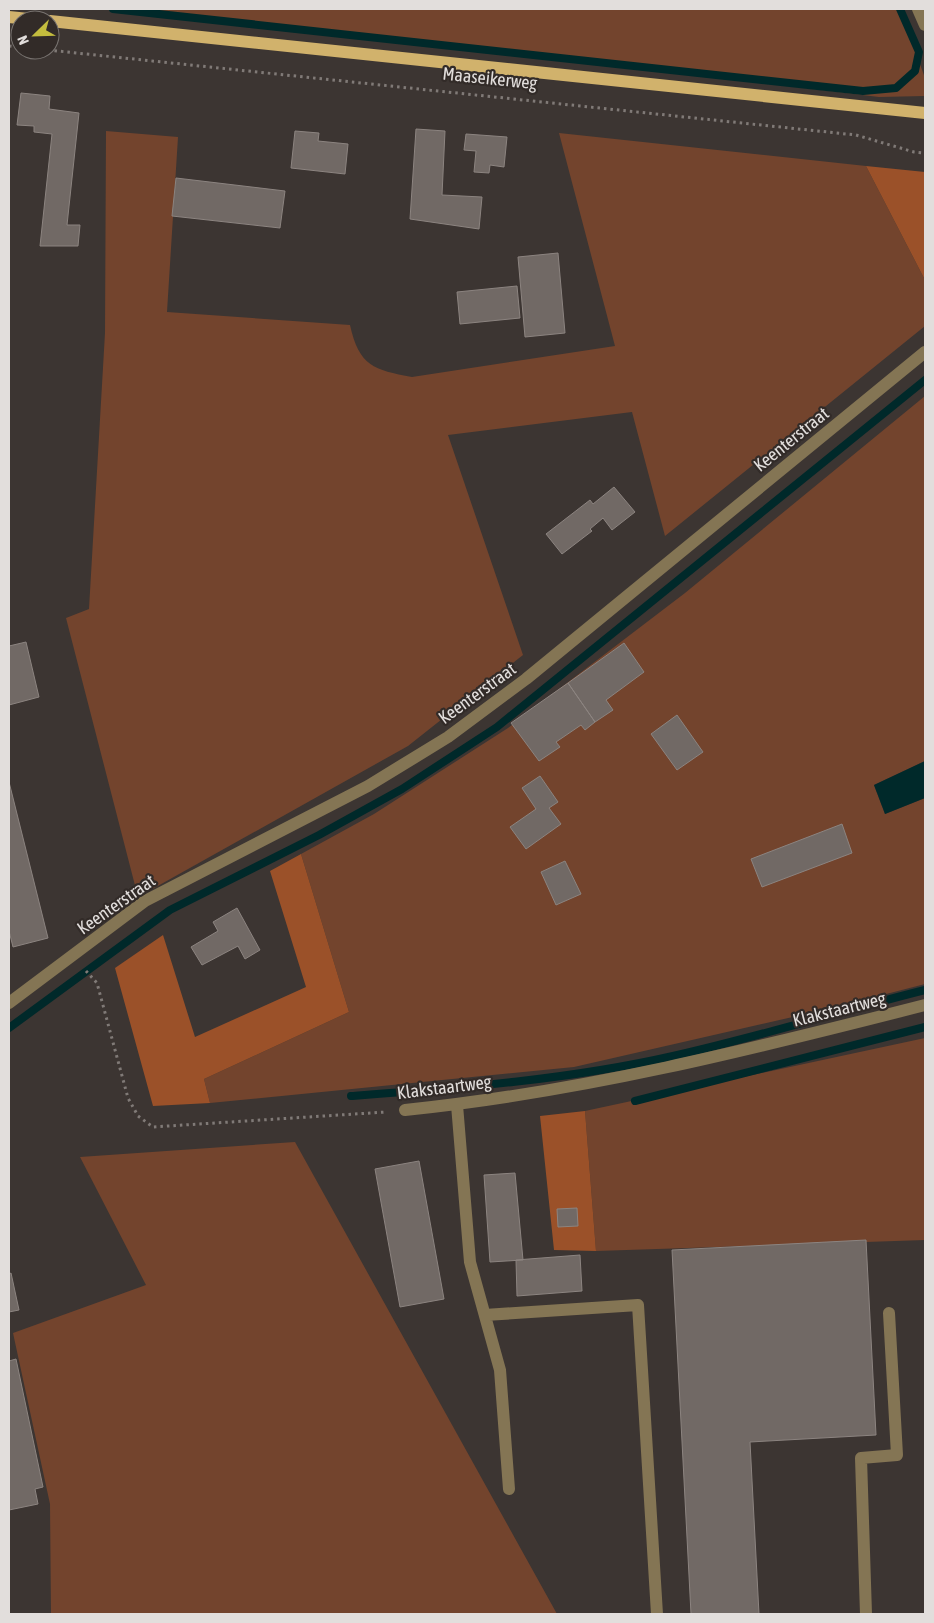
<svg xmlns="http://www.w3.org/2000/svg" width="934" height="1623" font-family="'Asap Condensed',sans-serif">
	<rect width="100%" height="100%" fill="#3c3532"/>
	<path fill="#73442d" d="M143,9H900L925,78V96L879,97Z
		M106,131L178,137L167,312L350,325C359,366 374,370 412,377L615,346L559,133L866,166L925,280V326L665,536L632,412L448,435L523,655L408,746L138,897L66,618L89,609L105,333Z
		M925,396V761L874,785L885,814L925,798V984L832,1008L574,1067L210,1103L204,1079L349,1012L301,854L374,814L508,728L685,593Z
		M925,1038V1240L596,1251L585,1111Z
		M295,1142L557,1614H51L50,1504L13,1333L146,1285L80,1157Z"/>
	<path fill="#9b5129" d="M866,166L925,172V280Z
		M301,854L349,1012L204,1079L210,1103L153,1106L115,968L163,935L195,1037L306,987L270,871Z
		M585,1111L596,1251L554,1250L540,1116Z"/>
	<path fill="#00292a" d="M925,761V798L885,814L874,785Z"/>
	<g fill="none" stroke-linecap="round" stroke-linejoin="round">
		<path stroke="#00292a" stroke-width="8" d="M113,9L863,91L896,88L915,71L919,52L900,9
			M9,1028L170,910L319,835L402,789L497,727L925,380
			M351,1096C458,1088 568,1080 673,1056C758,1037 841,1011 925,990
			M635,1101L925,1027"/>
	</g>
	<path fill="#716965" stroke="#8c8480" d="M21,93L50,96L49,109L79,113L67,225H80L78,246H40L52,134L34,132V126L17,125Z
		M416,129L445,131L442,195L482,197L479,229L410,219Z
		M295,131L319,133L318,141L348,144L345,174L291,168Z
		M466,134L507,137L504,167L490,165L489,173L474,172L476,151L464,150Z
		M176,178L285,191L280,228L172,216Z
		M558,253L565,333L525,337L518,257Z
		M517,286L520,318L460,324L457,292Z
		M614,487L635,512L612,530L603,518L590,529L592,531L562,554L546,534L590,500L593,504Z
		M26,642L39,697L9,705V646Z
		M624,643L644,672L606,700L613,710L595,722L568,683Z
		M568,683L595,722L585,730L581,725L556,742L560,747L539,761L511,723Z
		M677,715L703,752L677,770L651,734Z
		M540,776L558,802L549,808L561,824L526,849L510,827L536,809L522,788Z
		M9,782L48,938L13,947L9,931Z
		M842,824L852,853L762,887L751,859Z
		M565,861L581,894L556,905L541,872Z
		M237,908L260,950L245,959L238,946L202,965L191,947L218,931L213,922Z
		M419,1161L444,1299L400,1307L375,1169Z
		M515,1173L523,1260L490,1262L484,1175Z
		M577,1208L578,1226L558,1227L557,1209Z
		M866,1240L876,1435L750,1442L759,1614H691L672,1250Z
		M580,1255L582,1291L517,1296L516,1260Z
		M11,1273L19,1310L9,1312V1274Z
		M16,1359L43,1487L35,1489L38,1504L9,1510V1361Z"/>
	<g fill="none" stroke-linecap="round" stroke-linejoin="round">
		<path stroke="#807a77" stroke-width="3" stroke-dasharray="2.5 4" stroke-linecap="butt" d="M9,46L20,47
			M48,50L856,135L914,152L925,153
			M86,971L97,983L128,1098L138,1116L153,1127L386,1112"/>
		<path stroke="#847554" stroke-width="12" d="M918,9L925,25
			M9,1003L145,901L368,786L448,737L526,679L925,352
			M457,1105L470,1262L500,1370L509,1489
			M405,1110C582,1092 753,1049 925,1005
			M485,1315L638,1305L657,1614
			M866,1614L861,1458L897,1455L889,1313"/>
		<path stroke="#d1b26c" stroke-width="12" d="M9,17L38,20
			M50,21L925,113"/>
	</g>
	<g text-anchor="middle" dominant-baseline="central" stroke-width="4.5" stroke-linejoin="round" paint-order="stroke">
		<g font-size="18" fill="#e2dedc" stroke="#322b28">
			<text transform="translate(490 78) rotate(6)">Maaseikerweg</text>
			<text transform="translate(791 439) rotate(-39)">Keenterstraat</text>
			<text transform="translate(477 693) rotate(-36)">Keenterstraat</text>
			<text transform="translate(116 904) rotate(-35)">Keenterstraat</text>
			<text transform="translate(839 1009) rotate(-14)">Klakstaartweg</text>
			<text transform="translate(444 1087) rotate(-7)">Klakstaartweg</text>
		</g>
	</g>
	<rect width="934" height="1623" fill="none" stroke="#e2dedc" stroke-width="20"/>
	<g transform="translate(35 35) rotate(247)"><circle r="24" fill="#322b28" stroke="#787370"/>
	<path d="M0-4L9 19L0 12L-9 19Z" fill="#c4bd3e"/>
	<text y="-8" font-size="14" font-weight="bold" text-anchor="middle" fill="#e2dedc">N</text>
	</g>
</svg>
